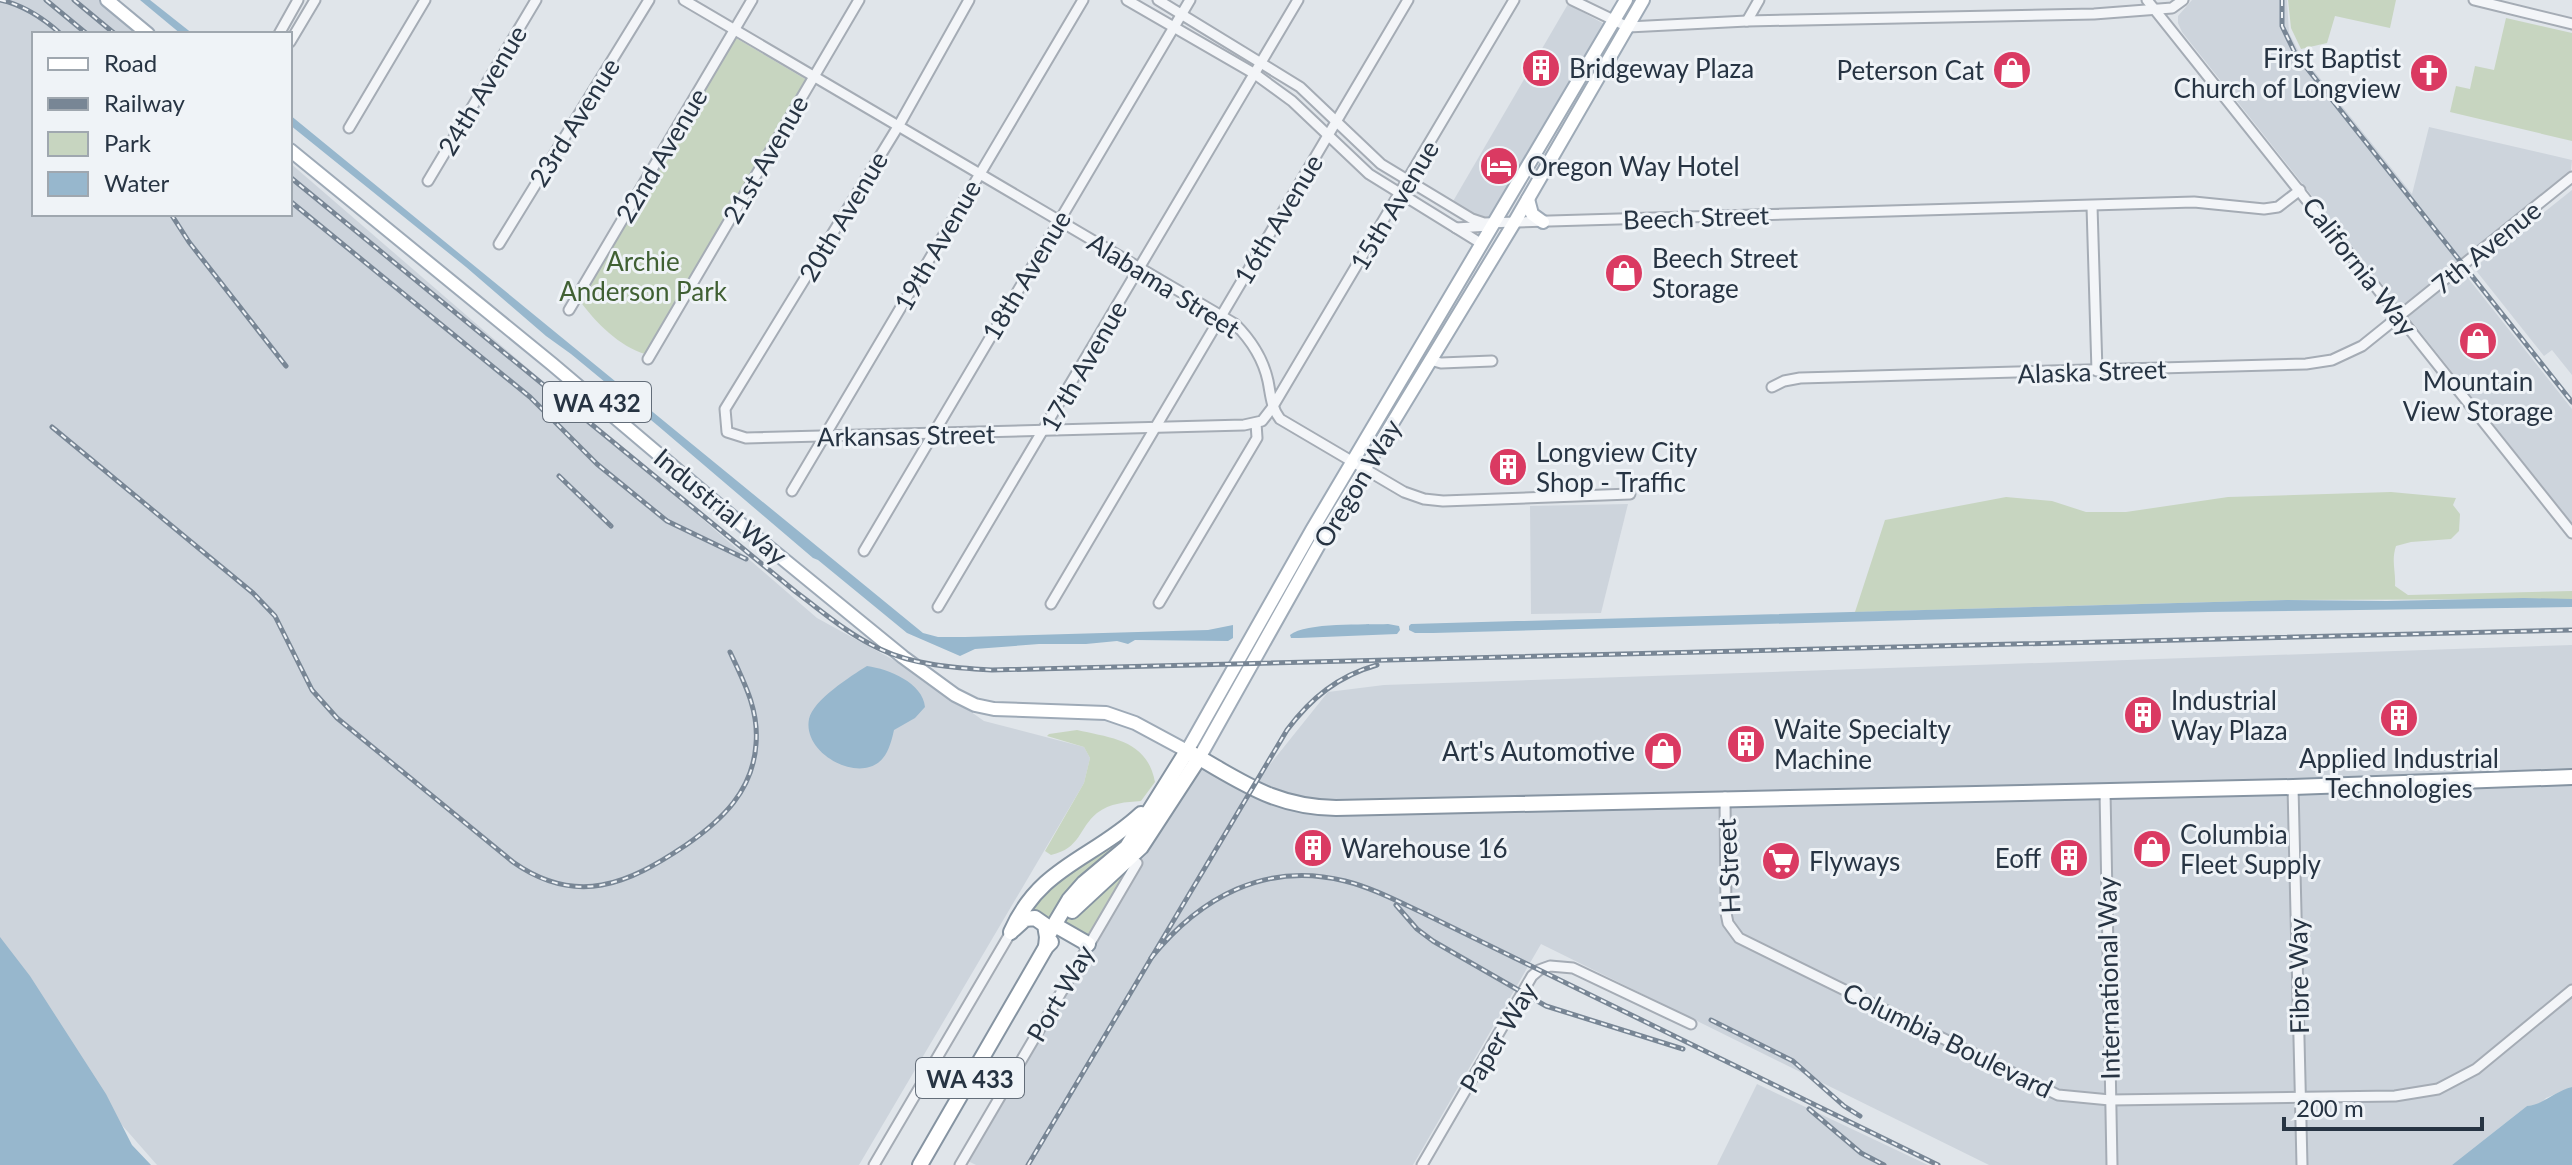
<svg xmlns="http://www.w3.org/2000/svg" width="2572" height="1165" viewBox="0 0 2572 1165" font-family="Lato,sans-serif">
  <rect width="100%" height="100%" fill="#e0e5ea"/>
  <g fill="#cdd4dc">
    <path d="M0,0H101L141,34H34V214H290V163L817,618L910,669L984,721L1084,747L1090,758L1084,783L859,1165H157L0,986Z"/>
    <path d="M2192,0H2287L2289,33L2299,52L2412,194L2429,127L2572,160L2571,170L2565,176L2456,263L2572,409V523L2182,32L2178,23V16Z"/>
    <path d="M1568,4L1606,25L1493,217L1478,218L1452,203Z"/>
    <path d="M2572,190V375L2552,350L2544,356L2474,268Z"/>
    <path d="M1628,504L1601,613L1531,614L1530,506Z"/>
    <path d="M2572,645V1087L2546,1098L2539,1105L2527,1106L2452,1165H1989L1541,944L1413,1165H976L964,1159L1199,758L1251,788L1328,692L1384,685Z"/>
    <path d="M1757,1084L1928,1165H1717Z"/>
  </g>
  <g fill="#c7d5c0">
    <path d="M2288,0H2396L2390,28L2335,16L2327,43L2301,49L2291,28Z"/>
    <path d="M2506,18L2572,33V141L2450,112L2456,86L2470,89L2475,66L2494,70Z"/>
    <path d="M736,38L807,80L645,354C620,347 595,322 580,301Z"/>
    <path d="M2391,492L2456,498L2453,505L2460,514L2459,531L2451,539L2411,542L2396,546C2391,561 2396,571 2395,586L2408,595L2572,591V599L2287,600L1855,612L1885,520L2006,497L2052,501L2086,512H2126L2228,497Z"/>
    <path d="M1077,730C1112,738 1147,740 1155,782L1141,801C1126,802 1110,803 1097,813C1078,829 1081,848 1051,855L1045,851L1084,783L1090,758L1084,747L1047,736L1049,734Z"/>
    <path d="M1136,834L1046,928L1017,918L1027,902L1118,835Z"/>
    <path d="M1137,863L1088,944L1061,928C1080,898 1107,882 1137,863Z"/>
  </g>
  <g fill="#97b7cd">
    <path d="M140,0H150L193,34H181Z"/>
    <path d="M290,115L923,633L938,637H965L1208,630L1233,625V638L1228,641L1135,640L1128,644L1117,641L1086,644H1039L975,649L960,656L907,633L818,560L813,558L657,425L571,354L546,336L466,267L290,125Z"/>
    <path d="M2524,598L2572,599V607L2208,612L1433,633H1415L1409,630V626L1411,624L2287,600L2387,601Z"/>
    <path d="M1388,624L1399,626L1400,630L1397,634L1299,638H1291L1290,635C1306,622 1365,625 1388,624Z"/>
    <path d="M867,666C889,669 923,683 925,707L915,718L894,730C892,739 889,751 883,758C862,785 802,755 809,719C813,700 851,676 867,666Z"/>
    <path d="M0,937L30,976L106,1094L132,1145L151,1165H0Z"/>
    <path d="M2572,1087V1165H2452L2527,1106C2543,1105 2555,1091 2572,1087Z"/>
  </g>
  <g fill="none" stroke-linecap="round" stroke-linejoin="round">
    <defs>
      <g id="minor">
        <path d="M684,0L1235,324C1252,341 1263,358 1268,381C1271,396 1271,407 1280,419L1404,492L1424,499L1443,501L1630,494"/>
        <path d="M969,0L899,125L725,409L727,432L746,438L1244,425L1262,421L1272,408L1514,0"/>
        <path d="M1127,0L1255,74L1292,101L1369,174L1482,244"/>
        <path d="M1158,0L1300,87L1381,164L1472,219L1484,223L2194,202L2264,209L2278,207L2300,190"/>
        <path d="M1572,0L1628,27L1747,21L2094,14L2172,8L2183,0"/>
        <path d="M2147,0L2572,533"/>
        <path d="M2474,0L2572,24"/>
        <path d="M1747,21L1759,0"/>
        <path d="M279,34L298,0"/>
        <path d="M290,42L315,0"/>
        <path d="M349,128L425,0"/>
        <path d="M428,181L536,0"/>
        <path d="M2092,206L2097,371"/>
        <path d="M1456,228L1489,226"/>
        <path d="M499,244L649,0"/>
        <path d="M569,310L752,0"/>
        <path d="M648,359L859,0"/>
        <path d="M1430,360L1441,363L1492,361"/>
        <path d="M1772,387L1784,381L1800,378L2306,364L2332,360L2362,346L2572,177"/>
        <path d="M792,491L1083,0"/>
        <path d="M864,551L1190,0"/>
        <path d="M1159,603L1257,438L1256,423"/>
        <path d="M1051,604L1408,0"/>
        <path d="M938,607L1298,0"/>
        <path d="M2293,787L2302,1165"/>
        <path d="M2105,791L2112,1165"/>
        <path d="M1725,797L1726,913L1728,923L1739,938L2058,1095L2110,1100L2395,1096L2438,1089L2476,1069L2572,990"/>
        <path d="M874,1165L1011,932"/>
        <path d="M960,1165L1137,863"/>
        <path d="M1422,1165L1532,976L1539,970L1550,966L1573,968L1691,1024"/>
      </g>
      <g id="major">
        <path d="M107,0L148,34"/>
        <path d="M290,150L552,364L755,536L903,657L955,695L975,705L994,709L1106,713L1135,723L1187,751L1312,530L1626,0"/>
        <path d="M1528,199L1532,214L1543,222"/>
        <path d="M1199,758L1322,539L1514,223L1643,0"/>
      </g>
      <g id="highway">
        <path d="M1072,911L1141,847L1199,758"/>
        <path d="M1060,928L1088,944"/>
        <path d="M1014,929L1025,919L1035,918L1045,925L1047,937"/>
        <path d="M1011,932C1040,866 1093,859 1141,814"/>
        <path d="M1046,947L1047,937L1069,900L1084,883L1127,847L1187,751C1240,780 1272,807 1336,808L2293,787L2572,777"/>
        <path d="M920,1165L1046,947L1051,942"/>
      </g>
    </defs>
    <use href="#minor" stroke="#a5acb5" stroke-width="13"/>
    <use href="#major" stroke="#9eaab7" stroke-width="16"/>
    <use href="#highway" stroke="#8694a2" stroke-width="18"/>
    <use href="#minor" stroke="#f3f5f8" stroke-width="9"/>
    <use href="#major" stroke="#fff" stroke-width="12"/>
    <use href="#highway" stroke="#fff" stroke-width="14"/>
    <defs>
      <g id="rail">
        <path d="M0,0C24,5 43,18 61,34"/>
        <path d="M46,0L87,34"/>
        <path d="M74,0L115,34"/>
        <path d="M2282,0V26L2295,53L2572,402"/>
        <path d="M290,177L796,592C823,612 849,635 880,649C913,665 956,668 992,670L2572,630"/>
        <path d="M290,201L530,397L597,464L667,521L746,559"/>
        <path d="M171,214L189,242L286,366"/>
        <path d="M52,427L253,593L275,616L312,690L337,718L513,862C577,907 628,884 686,845C722,820 753,791 756,744C759,710 744,682 730,652"/>
        <path d="M559,476L611,526"/>
        <path d="M1396,905L1417,929L1433,941L1546,1006L1683,1049"/>
        <path d="M1151,958C1200,897 1266,861 1345,881C1373,888 1399,902 1425,914L1938,1165"/>
        <path d="M1711,1020L1793,1061L1844,1106L1860,1116"/>
        <path d="M1809,1109L1861,1153L1884,1165"/>
        <path d="M1028,1165L1287,730C1311,698 1338,676 1377,665"/>
      </g>
    </defs>
    <use href="#rail" stroke="#788695" stroke-width="5"/>
    <use href="#rail" stroke="#eff3f7" stroke-width="2" stroke-dasharray="6" stroke-linecap="butt"/>
  </g>
  <defs>
    <symbol id="building-disc" viewBox="-11 -11 22 22"><circle r="9.5" fill="#da3a62" stroke="#eff3f7"/><path d="M-4-6H4V6H1V3H-1V6H-4ZM-2.5-4.3h1.7v1.8h-1.7ZM.8-4.3h1.7v1.8H.8ZM-2.5-1h1.7V.8h-1.7ZM.8-1h1.7V.8H.8Z" fill="#fff"/></symbol>
    <symbol id="shop-disc" viewBox="-11 -11 22 22"><circle r="9.5" fill="#da3a62" stroke="#eff3f7"/><path d="M-5-2.5h2.3a2.7 3.5 0 0 1 5.4 0H5L5.5 6h-11ZM-1.5-2.5h3a1.5 2.3 0 0 0-3 0Z" fill="#fff"/></symbol>
    <symbol id="church-disc" viewBox="-11 -11 22 22"><circle r="9.5" fill="#da3a62" stroke="#eff3f7"/><path d="M-1.2-6h2.4v3.5h3.3v2.4h-3.3V6h-2.4V-.1h-3.3v-2.4h3.3Z" fill="#fff"/></symbol>
    <symbol id="hotel-disc" viewBox="-11 -11 22 22"><circle r="9.5" fill="#da3a62" stroke="#eff3f7"/><path d="M-6-4.5h1.5V1H6V5H4.5V3h-9V5H-6ZM-4 0a1.8 1.8 0 1 1 3.6 0ZM.5 0V-2.5h3Q6-2.5 6 0Z" fill="#fff"/></symbol>
    <symbol id="supermarket-disc" viewBox="-11 -11 22 22"><circle r="9.5" fill="#da3a62" stroke="#eff3f7"/><path d="M-6-5.5h2.5l.6 2H6L4.5 2H-2.5L-4.4-4H-6ZM-1.5 3.2a1.3 1.3 0 1 0 .1 0ZM3 3.2a1.3 1.3 0 1 0 .1 0Z" fill="#fff"/></symbol>
  </defs>
  <g fill-rule="evenodd">
    <use href="#building-disc" x="1519" y="46" width="44" height="44"/>
    <use href="#shop-disc" x="1990" y="48" width="44" height="44"/>
    <use href="#church-disc" x="2407" y="51" width="44" height="44"/>
    <use href="#hotel-disc" x="1477" y="144" width="44" height="44"/>
    <use href="#shop-disc" x="1602" y="251" width="44" height="44"/>
    <use href="#shop-disc" x="2456" y="319" width="44" height="44"/>
    <use href="#building-disc" x="1486" y="445" width="44" height="44"/>
    <use href="#building-disc" x="2121" y="693" width="44" height="44"/>
    <use href="#building-disc" x="2377" y="696" width="44" height="44"/>
    <use href="#building-disc" x="1724" y="722" width="44" height="44"/>
    <use href="#shop-disc" x="1641" y="729" width="44" height="44"/>
    <use href="#building-disc" x="1291" y="826" width="44" height="44"/>
    <use href="#shop-disc" x="2130" y="827" width="44" height="44"/>
    <use href="#building-disc" x="2047" y="836" width="44" height="44"/>
    <use href="#supermarket-disc" x="1759" y="839" width="44" height="44"/>
  </g>
  <g text-anchor="middle" dominant-baseline="central" stroke-width="6" stroke-linejoin="round" paint-order="stroke">
    <g fill="#eff3f7" stroke="#636d79" stroke-width="2">
      <rect x="543" y="382" width="108" height="40" rx="6"/>
      <rect x="916" y="1058" width="108" height="40" rx="6"/>
    </g>
    <g font-size="24" font-weight="bold" fill="#273443">
      <text x="597" y="402">WA 432</text>
      <text x="970" y="1078">WA 433</text>
    </g>
    <g font-size="26" fill="#273443" stroke="#eff3f7" text-anchor="start">
      <text x="2401" y="58" text-anchor="end">First Baptist<tspan x="2401" dy="30">Church of Longview</tspan></text>
      <text x="1569" y="68">Bridgeway Plaza</text>
      <text x="1984" y="70" text-anchor="end">Peterson Cat</text>
      <text x="1527" y="166">Oregon Way Hotel</text>
      <text x="1652" y="258">Beech Street<tspan x="1652" dy="30">Storage</tspan></text>
      <text x="2478" y="381" text-anchor="middle">Mountain<tspan x="2478" dy="30">View Storage</tspan></text>
      <text x="1536" y="452">Longview City<tspan x="1536" dy="30">Shop - Traffic</tspan></text>
      <text x="2171" y="700">Industrial<tspan x="2171" dy="30">Way Plaza</tspan></text>
      <text x="1774" y="729">Waite Specialty<tspan x="1774" dy="30">Machine</tspan></text>
      <text x="1635" y="751" text-anchor="end">Art's Automotive</text>
      <text x="2399" y="758" text-anchor="middle">Applied Industrial<tspan x="2399" dy="30">Technologies</tspan></text>
      <text x="2180" y="834">Columbia<tspan x="2180" dy="30">Fleet Supply</tspan></text>
      <text x="1341" y="848">Warehouse 16</text>
      <text x="2041" y="858" text-anchor="end">Eoff</text>
      <text x="1809" y="861">Flyways</text>
    </g>
    <g font-size="26" fill="#273443" stroke="#eff3f7">
      <text transform="translate(482 90) rotate(-59)">24th Avenue</text>
      <text transform="translate(574 122) rotate(-58)">23rd Avenue</text>
      <text transform="translate(661 155) rotate(-59)">22nd Avenue</text>
      <text transform="translate(765 159) rotate(-60)">21st Avenue</text>
      <text transform="translate(1394 205) rotate(-59)">15th Avenue</text>
      <text transform="translate(843 216) rotate(-59)">20th Avenue</text>
      <text transform="translate(1696 217) rotate(-2)">Beech Street</text>
      <text transform="translate(1278 219) rotate(-59)">16th Avenue</text>
      <text transform="translate(937 245) rotate(-60)">19th Avenue</text>
      <text transform="translate(2486 247) rotate(-39)">7th Avenue</text>
      <text transform="translate(2360 266) rotate(52)">California Way</text>
      <text transform="translate(1026 275) rotate(-59)">18th Avenue</text>
      <text transform="translate(1164 285) rotate(32)">Alabama Street</text>
      <text transform="translate(1083 366) rotate(-60)">17th Avenue</text>
      <text transform="translate(2092 371) rotate(-2)">Alaska Street</text>
      <text transform="translate(906 435) rotate(-1)">Arkansas Street</text>
      <text transform="translate(1357 483) rotate(-59)">Oregon Way</text>
      <text transform="translate(721 506) rotate(40)">Industrial Way</text>
      <text transform="translate(1728 866) rotate(-93)">H Street</text>
      <text transform="translate(2298 976) rotate(-91)">Fibre Way</text>
      <text transform="translate(2108 978) rotate(-91)">International Way</text>
      <text transform="translate(1060 993) rotate(-60)">Port Way</text>
      <text transform="translate(1498 1037) rotate(-59)">Paper Way</text>
      <text transform="translate(1948 1040) rotate(26)">Columbia Boulevard</text>
    </g>
    <g font-size="26" fill="#406033" stroke="#eff3f7">
      <text x="643" y="261">Archie<tspan x="643" dy="30">Anderson Park</tspan></text>
    </g>
  </g>
  <rect x="32" y="32" width="260" height="184" fill="#eff3f7" stroke="#9fa7af" stroke-width="2"/>
  <rect x="48" y="58" width="40" height="12" fill="#ffffff" stroke="#9fa7af" stroke-width="2"/>
  <text x="104" y="72" font-size="24" fill="#273443">Road</text>
  <rect x="48" y="98" width="40" height="12" fill="#788695" stroke="#9fa7af" stroke-width="2"/>
  <text x="104" y="112" font-size="24" fill="#273443">Railway</text>
  <rect x="48" y="132" width="40" height="24" fill="#c7d5c0" stroke="#9fa7af" stroke-width="2"/>
  <text x="104" y="152" font-size="24" fill="#273443">Park</text>
  <rect x="48" y="172" width="40" height="24" fill="#97b7cd" stroke="#9fa7af" stroke-width="2"/>
  <text x="104" y="192" font-size="24" fill="#273443">Water</text>
  <path d="M2284 1117v12h198v-12" fill="none" stroke="#273443" stroke-width="4"/>
  <text x="2296" y="1117" font-size="24" fill="#273443" stroke="#eff3f7" stroke-width="6" paint-order="stroke">200 m</text>
</svg>
